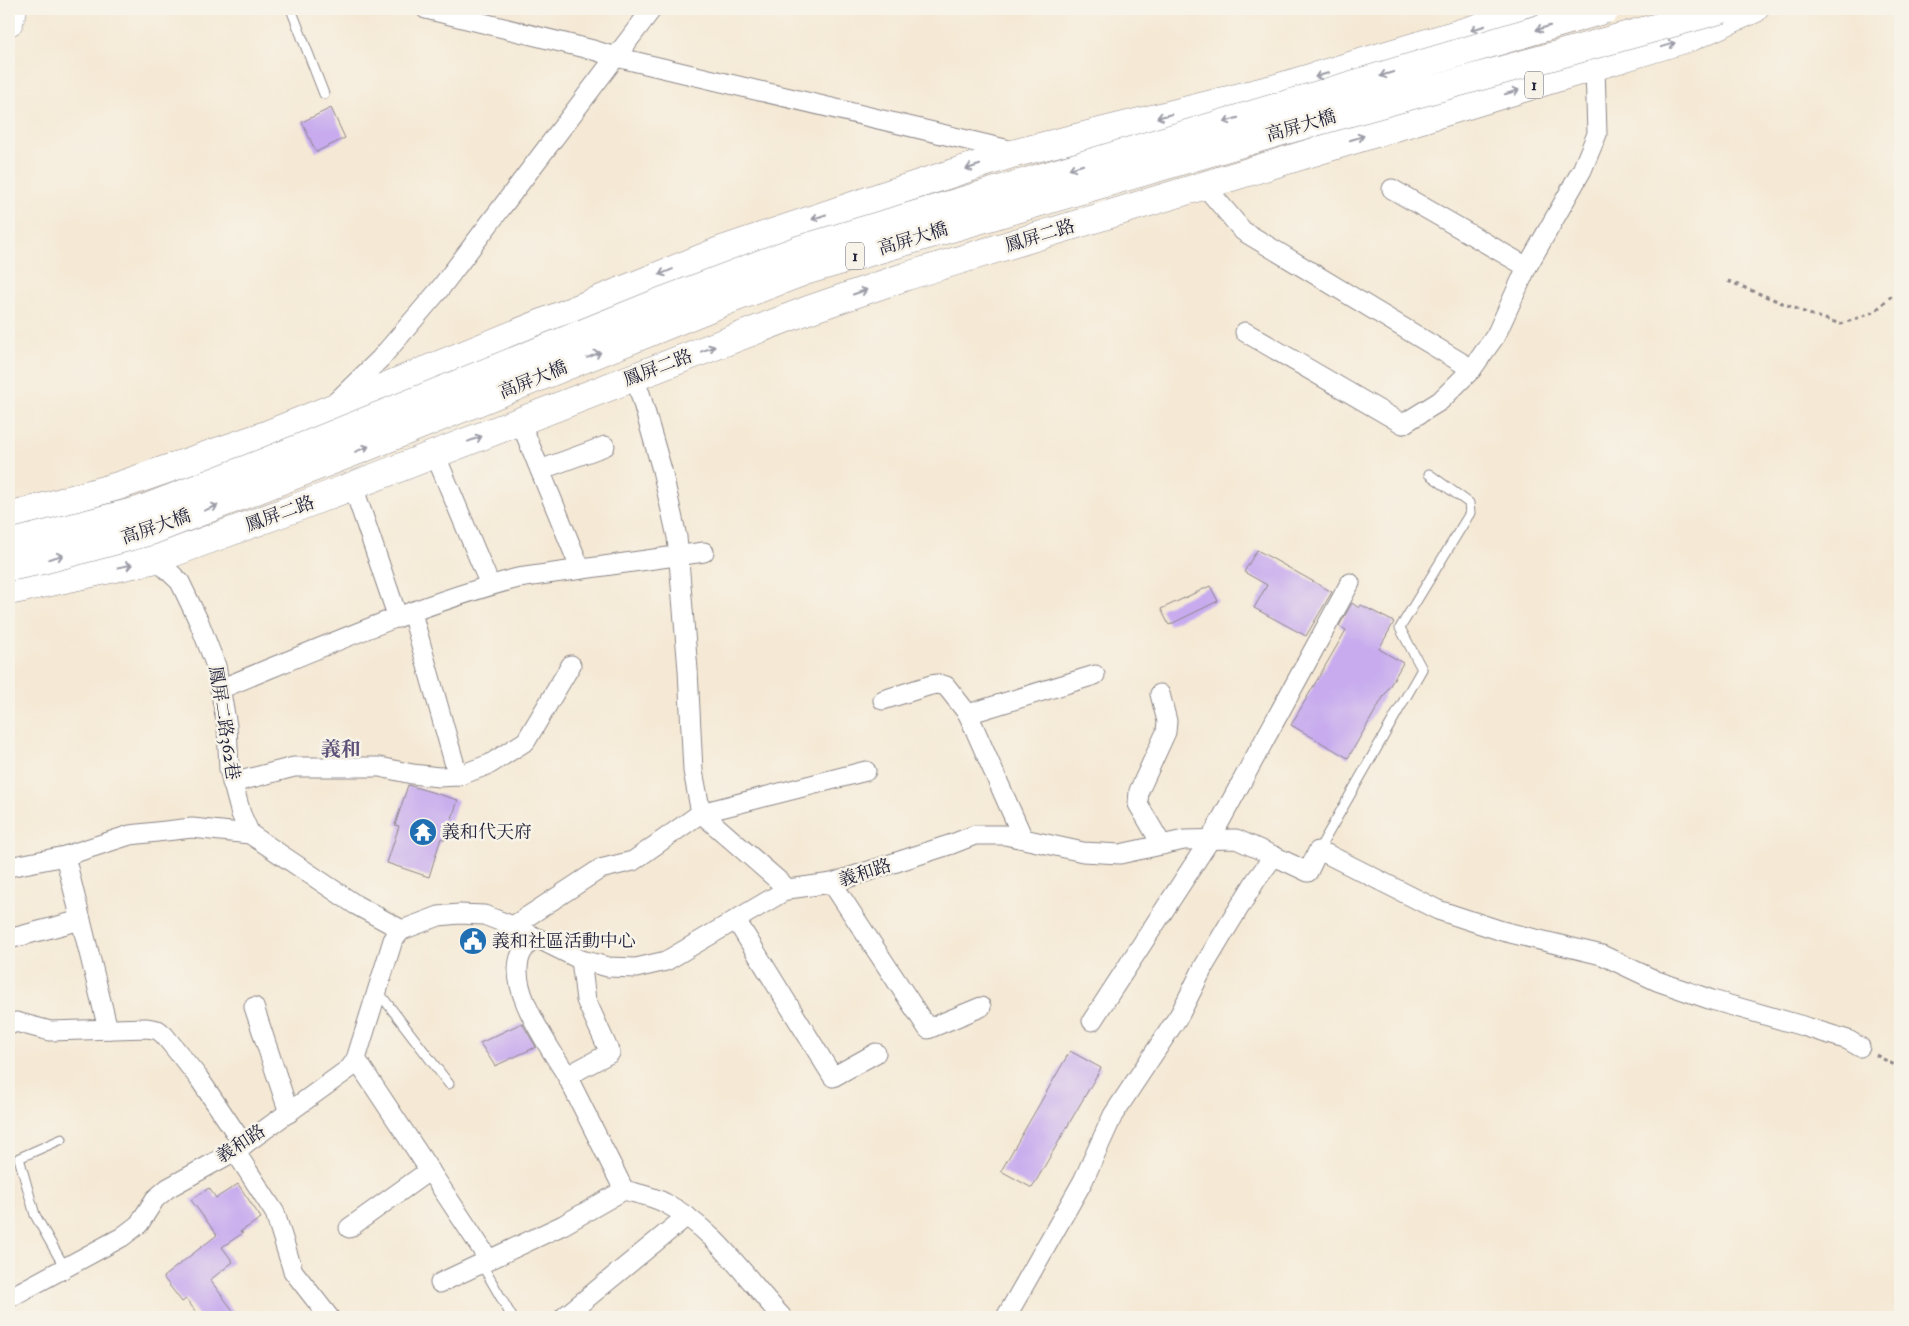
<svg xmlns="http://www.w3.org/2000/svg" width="1909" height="1326" viewBox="0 0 1909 1326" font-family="'IM FELL Double Pica','Noto Serif TC',serif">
  <rect width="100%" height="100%" fill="#f7f3e8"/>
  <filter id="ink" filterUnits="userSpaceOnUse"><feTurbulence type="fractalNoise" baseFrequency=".02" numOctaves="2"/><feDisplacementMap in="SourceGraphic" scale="10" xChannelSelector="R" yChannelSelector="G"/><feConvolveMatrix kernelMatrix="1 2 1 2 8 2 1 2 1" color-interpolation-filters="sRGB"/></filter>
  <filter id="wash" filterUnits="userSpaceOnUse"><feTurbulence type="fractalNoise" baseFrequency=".0096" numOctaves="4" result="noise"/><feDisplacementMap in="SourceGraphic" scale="20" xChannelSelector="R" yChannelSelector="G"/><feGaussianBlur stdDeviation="1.12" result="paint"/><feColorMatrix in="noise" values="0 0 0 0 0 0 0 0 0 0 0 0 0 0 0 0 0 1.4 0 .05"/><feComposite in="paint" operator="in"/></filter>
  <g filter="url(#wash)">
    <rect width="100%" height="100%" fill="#f5e9d5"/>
    <g id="blocks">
      <g fill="#c7abee">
        <path d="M331,108L345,138L316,152L302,122Z"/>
        <path d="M1257,550L1332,592L1306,636L1254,608L1267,585L1244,572Z"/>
        <path d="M1210,586L1218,601L1169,625L1161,609Z"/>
        <path d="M1352,603L1359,608L1361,605L1394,622L1379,649L1403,663L1348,758L1291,725L1346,630L1339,626Z"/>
        <path d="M408,785L458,800L445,840L441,838L429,877L387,863L399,826L395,825Z"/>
        <path d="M522,1023L536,1047L495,1066L480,1043Z"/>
        <path d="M1070,1051L1101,1068L1032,1188L1001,1171Z"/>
        <path d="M238,1184L261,1218L240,1232L243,1233L222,1247L233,1262L210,1280L238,1317H200L186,1299L182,1302L163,1277L217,1235L191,1200L209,1188L216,1198Z"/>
      </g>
    </g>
  </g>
  <g filter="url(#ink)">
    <use href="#blocks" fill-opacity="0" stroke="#8c8688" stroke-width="1"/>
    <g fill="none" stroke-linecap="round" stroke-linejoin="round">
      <defs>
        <g id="service">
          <path d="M291,9L324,94"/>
          <path d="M1318,851L1422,669L1400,628L1470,513L1469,503L1429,474"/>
          <path d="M377,990L449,1084"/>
          <path d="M62,1139L19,1158L35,1215L65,1268"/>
          <path d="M481,1263L512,1317"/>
        </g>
        <g id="minor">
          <path d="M426,9L593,50L616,57L1005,149L1012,154"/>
          <path d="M1204,185L1243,231L1472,369"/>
          <path d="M1392,189L1527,267"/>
          <path d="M1245,332L1403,424L1440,401L1472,369L1496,335L1527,267L1582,170L1597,134L1595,67"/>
          <path d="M640,393L662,470L677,537L688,670L693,771L701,813L788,889"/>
          <path d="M337,401L380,359L439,290L652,9"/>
          <path d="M520,421L580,568"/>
          <path d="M435,454L490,585"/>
          <path d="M540,470L605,446"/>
          <path d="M353,486L398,618"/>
          <path d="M152,551L156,559L180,582L199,622L216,666L227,726L229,769L241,814L250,834"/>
          <path d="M412,613L458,776"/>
          <path d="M220,689C318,649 416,605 518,578L704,552"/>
          <path d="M1160,694L1167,721L1166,732L1139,791L1138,804L1162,845"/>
          <path d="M883,700L931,685L938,684L946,686L968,714L1023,838"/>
          <path d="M968,714L1095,675"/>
          <path d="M232,783L294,767H380L412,774L439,777L458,776L490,764L526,741L571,665"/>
          <path d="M65,856L108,1029"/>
          <path d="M1274,856L1308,872L1318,851L1327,854L1438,910L1502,931L1602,955L1657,981L1712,1000L1803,1026L1848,1040L1860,1047"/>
          <path d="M9,867L65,856L130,835L192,828L250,834L356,905L402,930"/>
          <path d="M832,883L928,1029L981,1007"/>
          <path d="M736,920L833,1077L876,1053"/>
          <path d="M513,926L600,869L633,861L701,813L866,771"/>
          <path d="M535,937C531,941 527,945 524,949C501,982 550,1047 567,1076"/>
          <path d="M9,939L81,920"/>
          <path d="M581,960L586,1000L610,1053L567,1076L624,1190C638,1194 652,1196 665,1203C714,1228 745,1277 782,1317"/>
          <path d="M254,1007L289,1113"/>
          <path d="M1092,1021L1211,838L1350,583"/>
          <path d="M9,1025L16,1022L50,1031L147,1028L158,1030L164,1035L198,1077L244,1145"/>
          <path d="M356,1059L489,1260"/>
          <path d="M235,1151L275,1213L293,1271L329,1317"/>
          <path d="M349,1228L430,1170"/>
          <path d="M440,1283L563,1225L624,1190"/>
          <path d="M9,1298L122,1237L139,1224L155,1199L168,1188L235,1151L350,1068L356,1059L393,940L402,930L439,916L459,914L484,915L513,926L581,960L608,967L636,968L666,961L788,889L832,883L952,844L975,835H1005L1083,852L1120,854L1184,840L1236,839L1274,856L1256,880L1226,929L1204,966L1180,1014L1113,1115L1083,1181L1006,1317"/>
          <path d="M564,1317L687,1216"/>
        </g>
        <g id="primary">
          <path d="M9,22L13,9"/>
          <path d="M9,517L118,486L266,435L722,250L885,195L1012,154L1280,87L1541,9"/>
          <path d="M9,591L156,559L298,507L808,310L907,276L1691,37L1754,9"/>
        </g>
      </defs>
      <use href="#service" stroke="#8c8688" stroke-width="11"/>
      <use href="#minor" stroke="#8c8688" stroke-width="21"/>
      <use href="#primary" stroke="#8c8688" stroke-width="29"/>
      <g stroke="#8c8688" stroke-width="3" stroke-dasharray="4 4" stroke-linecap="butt">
        <path d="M1728,281L1812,315L1841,324L1874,312L1900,288"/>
        <path d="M1876,1055L1900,1068"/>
      </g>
      <use href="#service" stroke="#fff" stroke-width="9"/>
      <use href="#minor" stroke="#fff" stroke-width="19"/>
      <use href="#primary" stroke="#fff" stroke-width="28"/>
      <defs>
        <g id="primary-bridge">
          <path d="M9,544L141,510L265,462L665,300L798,250L1606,9"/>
          <path d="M9,567L43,560L151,531L364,448L729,300L808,270L1286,130L1723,9"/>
        </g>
      </defs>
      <use href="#primary-bridge" stroke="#8c8688" stroke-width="29" stroke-linecap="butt"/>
      <use href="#primary-bridge" stroke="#fff" stroke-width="28"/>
    </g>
    <defs><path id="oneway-shaft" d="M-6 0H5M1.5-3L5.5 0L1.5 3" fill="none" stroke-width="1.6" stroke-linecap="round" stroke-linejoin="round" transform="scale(1.25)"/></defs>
    <g stroke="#9c9ca7">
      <use href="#oneway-shaft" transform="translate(1478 28) rotate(163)"/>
      <use href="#oneway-shaft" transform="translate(1543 28) rotate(163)"/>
      <use href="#oneway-shaft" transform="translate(1668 45) rotate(-17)"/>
      <use href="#oneway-shaft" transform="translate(1387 74) rotate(163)"/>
      <use href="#oneway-shaft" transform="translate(1322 75) rotate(163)"/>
      <use href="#oneway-shaft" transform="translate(1512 92) rotate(-17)"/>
      <use href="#oneway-shaft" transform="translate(1164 116) rotate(166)"/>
      <use href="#oneway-shaft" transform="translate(1231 120) rotate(163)"/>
      <use href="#oneway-shaft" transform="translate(1357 138) rotate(-17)"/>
      <use href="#oneway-shaft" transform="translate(973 167) rotate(162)"/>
      <use href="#oneway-shaft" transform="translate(1076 167) rotate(163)"/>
      <use href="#oneway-shaft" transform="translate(819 217) rotate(161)"/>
      <use href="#oneway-shaft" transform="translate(666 272) rotate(158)"/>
      <use href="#oneway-shaft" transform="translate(860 292) rotate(-19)"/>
      <use href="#oneway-shaft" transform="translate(708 349) rotate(-21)"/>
      <use href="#oneway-shaft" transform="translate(594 355) rotate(-22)"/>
      <use href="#oneway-shaft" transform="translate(475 439) rotate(-21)"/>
      <use href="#oneway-shaft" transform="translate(362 449) rotate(-22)"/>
      <use href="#oneway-shaft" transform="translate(211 508) rotate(-21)"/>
      <use href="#oneway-shaft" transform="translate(56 557) rotate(-15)"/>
      <use href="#oneway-shaft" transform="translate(125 566) rotate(-12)"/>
    </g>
  </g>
  <defs>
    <symbol id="temple-disc" viewBox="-11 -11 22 22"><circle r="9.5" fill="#1f6fb2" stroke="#f7f3e8"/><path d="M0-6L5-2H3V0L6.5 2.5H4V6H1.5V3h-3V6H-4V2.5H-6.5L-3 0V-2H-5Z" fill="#fff"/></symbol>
    <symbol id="civic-disc" viewBox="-11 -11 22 22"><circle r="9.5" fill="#1f6fb2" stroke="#f7f3e8"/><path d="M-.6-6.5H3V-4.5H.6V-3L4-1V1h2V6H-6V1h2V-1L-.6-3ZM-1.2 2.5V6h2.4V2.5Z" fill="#fff"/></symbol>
  </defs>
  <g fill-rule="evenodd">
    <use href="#temple-disc" x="407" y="816" width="32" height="32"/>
    <use href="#civic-disc" x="457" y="925" width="32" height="32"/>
  </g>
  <g text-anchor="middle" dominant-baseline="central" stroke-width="5" stroke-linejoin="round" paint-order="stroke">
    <g fill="#f7f3e8" stroke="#62616f" stroke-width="1">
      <rect x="1525" y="71.5" width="18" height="27" rx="4"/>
      <rect x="846" y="242.5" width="18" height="27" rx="4"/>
    </g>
    <g font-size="16" font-weight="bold" fill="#22223b">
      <text x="1534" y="85">1</text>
      <text x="855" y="256">1</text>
    </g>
    <g font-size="18" fill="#22223b" stroke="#f7f3e8">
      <text transform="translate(1301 126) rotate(-16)">高屏大橋</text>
      <text transform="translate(1040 236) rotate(-17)">鳳屏二路</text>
      <text transform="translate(913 239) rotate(-17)">高屏大橋</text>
      <text transform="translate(658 368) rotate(-21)">鳳屏二路</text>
      <text transform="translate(533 380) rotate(-22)">高屏大橋</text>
      <text transform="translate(280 514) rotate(-20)">鳳屏二路</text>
      <text transform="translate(156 527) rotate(-19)">高屏大橋</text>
      <text transform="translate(224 723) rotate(81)">鳳屏二路362巷</text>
      <text transform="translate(865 873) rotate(-18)">義和路</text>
      <text transform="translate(241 1144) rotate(-33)">義和路</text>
    </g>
    <g font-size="18" fill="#22223b" stroke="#f7f3e8" text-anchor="start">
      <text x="442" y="832">義和代天府</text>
      <text x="492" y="941">義和社區活動中心</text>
    </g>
    <g font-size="20" font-weight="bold" fill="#5c527a" stroke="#f7f3e8">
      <text x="341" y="749">義和</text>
    </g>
  </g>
  <rect width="1909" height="1326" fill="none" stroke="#f7f3e8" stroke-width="30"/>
</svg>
